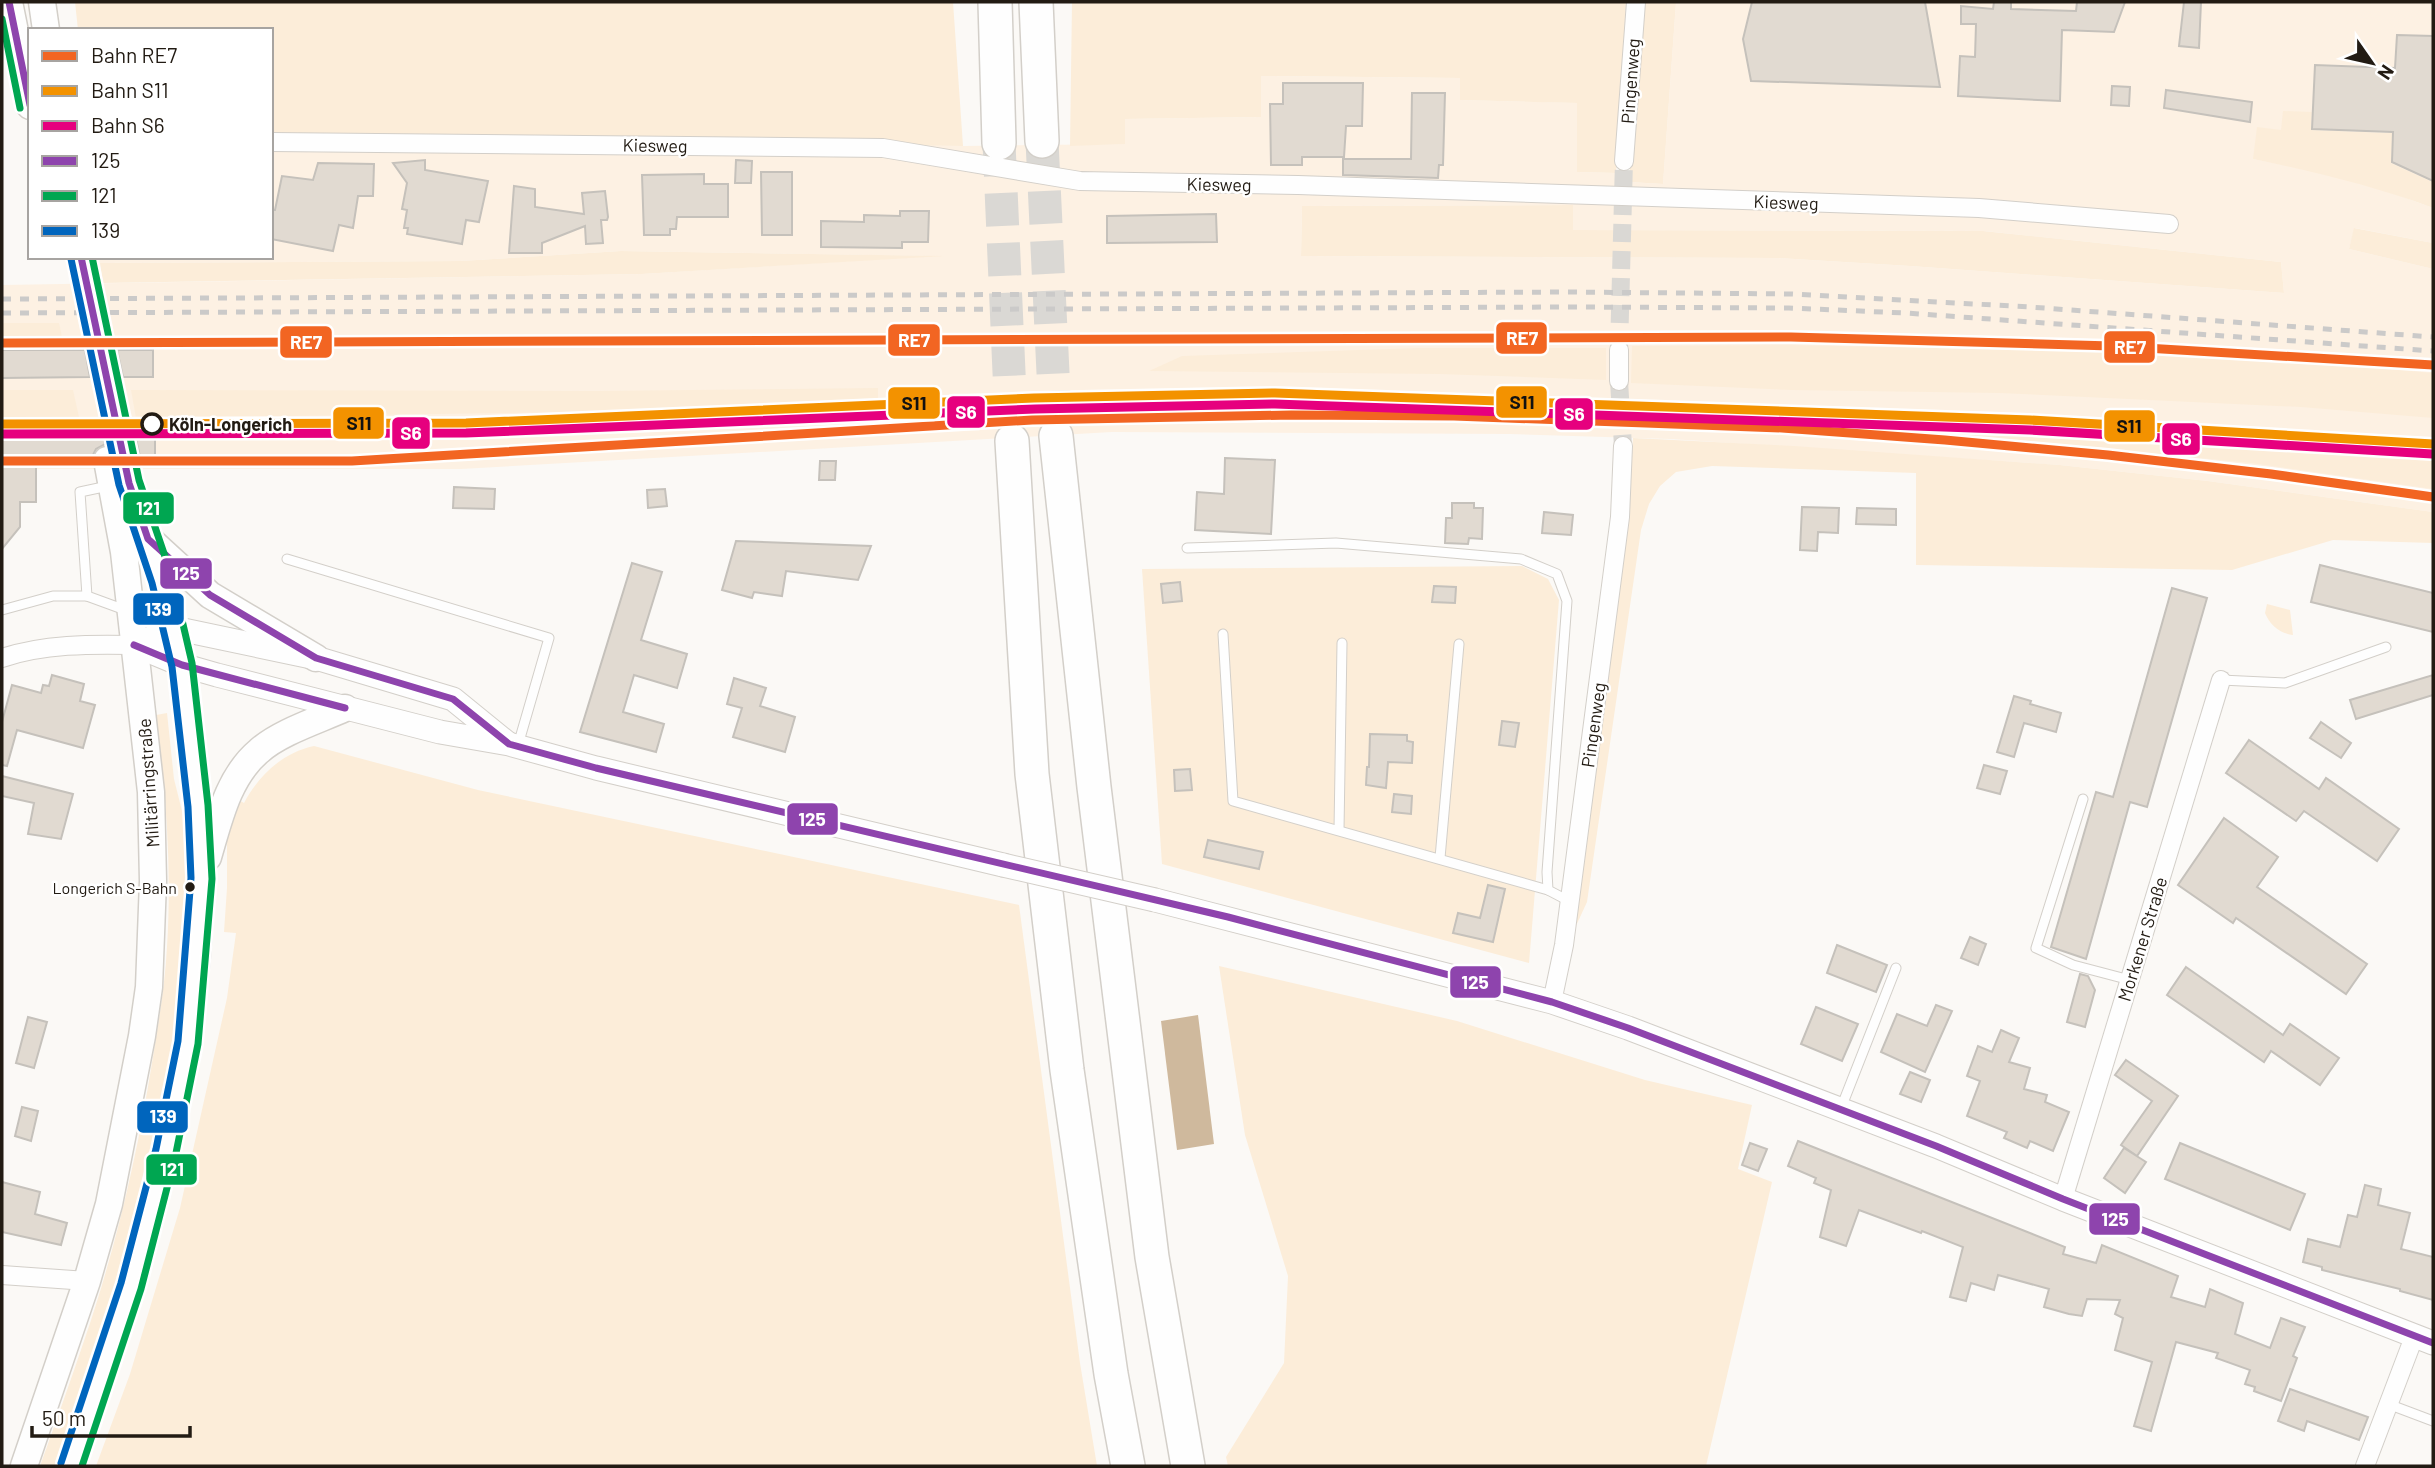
<svg xmlns="http://www.w3.org/2000/svg" width="2435" height="1468" viewBox="0 0 2435 1468" font-family="Barlow,sans-serif">
  <rect width="100%" height="100%" fill="#fbf9f6"/>
  <path fill="#fdf1e3" fill-rule="evenodd" d="M1676,2H2433V182L2391,163V133L2311,130L2312,112L2281,130L2253,159L2333,175L2387,191L2433,208V243L2355,228L2349,249L2433,269V512L2208,481L2060,465L1670,439L1510,434L1112,432L461,469H2V285L642,274L931,256L621,251L460,261L100,263V257H271V152L878,153L889,144L963,146L1125,144V119L1261,117V76L1461,78V100L1578,103L1577,172L1616,173L1629,182L1663,184ZM1572,205L1573,230L1984,231L2281,262L2284,293L1910,266L1777,258L1301,256L1302,206Z"/>
  <g fill="#fcedd9">
    <path d="M75,2H953L963,146L271,137V30H78Z"/>
    <path d="M1072,2H1626L1616,173L1577,172V103L1460,100V78L1261,76V117L1125,119V144L1070,146Z"/>
    <path d="M1643,2H1676L1663,184L1629,182Z"/>
    <path d="M2283,111L2312,112L2311,130L2392,133L2391,163L2433,182V208C2374,186 2315,172 2253,159L2257,127L2281,130Z"/>
    <path d="M1573,205V230L1983,231L2281,262L2284,293L1910,266L1777,258L1301,256L1302,206Z"/>
    <path d="M2354,228L2433,243V269L2349,249Z"/>
    <path d="M621,251L945,256L642,274L103,283L100,263L460,261Z"/>
    <path d="M2,323H59L62,337H2Z"/>
    <path d="M1791,345L2125,352L2317,363L2433,373V418L2301,407L1999,393L1792,390L1631,383L1632,346Z"/>
    <path d="M1418,348H1606V380L1440,374L1149,371L1182,356Z"/>
    <path d="M878,388V398L647,411L136,418L131,390L595,391Z"/>
    <path d="M2,390H73L79,417H2Z"/>
    <path d="M1837,423L2254,441L2433,453V489L2251,463Z"/>
    <path d="M1633,438L1794,446L2060,465L2208,481L2433,512V543L2333,540L2232,570L1916,565V473L1712,466L1676,472L1660,486L1649,504L1641,530L1587,902L1575,928L1629,513Z"/>
    <path d="M1522,566L1548,579L1559,600L1529,963L1162,864L1142,569Z"/>
    <path d="M2267,604L2290,610L2293,635C2279,633 2270,625 2265,613Z"/>
    <path d="M167,713L174,779L186,827L189,848L185,953L173,1040L145,1193L94,1356L55,1466H40C55,1424 70,1383 84,1341C115,1251 137,1157 152,1063C158,1025 165,986 167,947C172,869 166,792 156,715Z"/>
    <path d="M314,746L478,790L1019,905L1080,1363L1097,1466H96L130,1374L180,1208L227,998L236,933L224,932L227,888V836L239,800L244,803C259,775 282,753 314,746Z"/>
    <path d="M1219,966L1457,1021L1645,1080L1752,1105L1738,1169L1772,1182L1706,1466H1228L1226,1457L1284,1363L1288,1276L1245,1135Z"/>
  </g>
  <path fill="#cfb99d" d="M1198,1015L1214,1144L1177,1150L1161,1021Z"/>
  <g fill="#e1dad1" stroke="#c5c1bb" stroke-width="2">
    <path d="M1752,2H1925L1940,87L1751,81L1743,39Z"/>
    <path d="M1994,2H2011V9L2076,11L2077,2H2125L2114,32L2062,30L2060,101L1958,96L1960,56L1975,57L1976,24H1961V6L1993,9Z"/>
    <path d="M2184,2H2201L2199,48L2179,46Z"/>
    <path d="M2397,35L2433,36V181L2392,162L2393,132L2312,129L2315,65L2395,68Z"/>
    <path d="M1283,83H1363L1362,126H1346L1344,157H1302V165H1271L1270,104H1283Z"/>
    <path d="M2112,86L2130,87L2129,106L2111,105Z"/>
    <path d="M2166,90L2252,102L2250,122L2164,108Z"/>
    <path d="M1412,93H1445L1443,165H1439L1438,178L1343,175V159H1411Z"/>
    <path d="M425,160V170L488,181L479,222L466,220L462,244L407,234L408,228H404L407,210L402,209L407,183L393,163Z"/>
    <path d="M736,160L752,161L751,183H735Z"/>
    <path d="M318,163L374,164L373,196H358L353,228L339,225L333,251L271,239V210H275L282,176L313,180Z"/>
    <path d="M761,172H792V235H762Z"/>
    <path d="M704,174V184H728V217H677L676,229H670V235H644L642,175Z"/>
    <path d="M514,186L535,189V207L584,214L582,193L605,191L608,217L607,220H601L603,243L586,244L585,226L542,243V253H509Z"/>
    <path d="M900,211H929L928,242H902V248L821,247V221L864,222V215L900,216Z"/>
    <path d="M1216,214L1217,242L1107,243V216Z"/>
    <path d="M2,350H85L90,377L2,378Z"/>
    <path d="M117,350H153V377H123Z"/>
    <path d="M155,429V457H140L134,430Z"/>
    <path d="M2,430H102L105,444L96,449L92,457L36,458V502H20V527L2,549Z"/>
    <path d="M1225,458L1275,460L1271,534L1195,530L1197,492L1224,494Z"/>
    <path d="M820,461H836L835,480H819Z"/>
    <path d="M454,487L495,489L494,509L453,508Z"/>
    <path d="M665,489L667,506L648,508L647,490Z"/>
    <path d="M1452,503H1474V508H1483L1482,539L1469,538L1468,544L1445,543L1446,518H1452Z"/>
    <path d="M1802,507L1839,508L1838,533L1818,532L1817,551L1800,550Z"/>
    <path d="M1857,508L1896,509V525L1856,524Z"/>
    <path d="M1544,512L1573,515L1571,535L1542,533Z"/>
    <path d="M736,541L871,546L858,580L786,571L782,596L754,592L752,598L722,590Z"/>
    <path d="M632,563L662,572L641,640L687,654L677,688L634,675L623,712L664,724L656,752L580,732Z"/>
    <path d="M2320,565L2433,593V632L2311,602Z"/>
    <path d="M1180,582L1182,601L1163,603L1161,584Z"/>
    <path d="M1434,586L1456,587L1455,603L1432,602Z"/>
    <path d="M2172,588L2207,598L2147,807L2130,802L2086,959L2051,947L2096,792L2113,797Z"/>
    <path d="M52,675L84,684L80,701L95,705L83,748L17,730L7,766L2,765V722L12,685L41,693L43,685L49,686Z"/>
    <path d="M2433,675V695L2356,719L2350,700Z"/>
    <path d="M734,678L766,688L760,706L795,717L785,752L733,737L742,708L727,704Z"/>
    <path d="M2014,696L2031,701L2030,704L2061,713L2056,732L2024,723L2014,757L1997,752Z"/>
    <path d="M1502,721L1519,723L1515,747L1499,745Z"/>
    <path d="M2321,722L2351,743L2341,758L2310,738Z"/>
    <path d="M1370,734L1407,735V741L1413,742L1412,763L1388,762L1386,788L1366,785L1367,767H1369Z"/>
    <path d="M2249,740L2319,789L2326,778L2399,829L2377,861L2304,811L2296,821L2226,773Z"/>
    <path d="M1984,765L2007,771L2000,794L1977,788Z"/>
    <path d="M1190,769L1192,790L1175,791L1174,770Z"/>
    <path d="M2,776L73,794L61,839L28,834L34,803L2,796Z"/>
    <path d="M1394,794L1412,796L1411,814L1392,812Z"/>
    <path d="M2224,818L2278,857L2257,887L2367,964L2346,994L2236,918L2233,923L2178,885Z"/>
    <path d="M1208,840L1263,852L1259,869L1204,857Z"/>
    <path d="M1488,885L1505,889L1493,942L1453,933L1458,913L1480,918Z"/>
    <path d="M1970,937L1986,944L1978,965L1961,958Z"/>
    <path d="M1837,945L1887,965L1876,992L1827,973Z"/>
    <path d="M2186,967L2283,1035L2290,1024L2339,1058L2320,1085L2271,1051L2264,1062L2167,995Z"/>
    <path d="M2080,974L2088,976L2095,990L2085,1027L2067,1022Z"/>
    <path d="M1936,1005L1952,1011L1925,1072L1881,1052L1897,1014L1927,1026Z"/>
    <path d="M1816,1007L1858,1024L1842,1061L1801,1044Z"/>
    <path d="M28,1017L47,1022L34,1068L16,1063Z"/>
    <path d="M2001,1030L2019,1038L2009,1062L2030,1068L2024,1089L2047,1095L2045,1102L2069,1112L2053,1151L2030,1141L2027,1148L2004,1138L2007,1132L1967,1116L1980,1081L1967,1076L1978,1046L1992,1052Z"/>
    <path d="M2126,1060L2178,1096L2137,1156L2121,1145L2152,1101L2115,1075Z"/>
    <path d="M1910,1072L1930,1080L1921,1102L1900,1094Z"/>
    <path d="M22,1107L38,1111L31,1141L15,1136Z"/>
    <path d="M1798,1141L2065,1247L2063,1254L2096,1263L2102,1245L2178,1276L2171,1297L2205,1307L2210,1289L2243,1303L2235,1334L2270,1348L2281,1318L2305,1327L2293,1356L2297,1358L2281,1401L2254,1391L2255,1387L2245,1384L2250,1370L2216,1358L2218,1353L2176,1342L2151,1431L2134,1426L2152,1362L2115,1350L2123,1318L2115,1314L2120,1300L2087,1299L2082,1316L2069,1314L2044,1307L2049,1289L1998,1275L1994,1290L1971,1283L1966,1301L1950,1297L1963,1247L1922,1231L1921,1233L1859,1210L1846,1246L1820,1237L1831,1190L1814,1183L1816,1178L1788,1166Z"/>
    <path d="M1750,1143L1767,1149L1758,1171L1742,1165Z"/>
    <path d="M2180,1143L2305,1194L2290,1230L2165,1179Z"/>
    <path d="M2124,1148L2146,1162L2125,1193L2104,1178Z"/>
    <path d="M2,1182L40,1192L35,1214L67,1223L61,1245L2,1232Z"/>
    <path d="M2365,1185L2381,1189L2378,1205L2410,1213L2401,1249L2433,1257V1300L2400,1291V1289L2322,1270V1267L2303,1262L2308,1239L2340,1247L2348,1215L2357,1217Z"/>
    <path d="M2290,1389L2368,1417L2359,1440L2307,1421L2304,1431L2278,1421Z"/>
  </g>
  <g fill="none" stroke-linecap="round" stroke-linejoin="round">
    <g stroke="#dad8d4" stroke-width="18" stroke-dasharray="18 9" stroke-linecap="butt">
      <path d="M1619,350L1624,161"/>
      <path d="M1619,381L1623,446"/>
    </g>
    <g stroke="#dad8d4" stroke-width="33" stroke-dasharray="33 17" stroke-linecap="butt">
      <path d="M1042,141L1056,436"/>
      <path d="M999,143L1012,441"/>
    </g>
    <defs>
      <g id="service">
        <path d="M108,486L80,492L87,596L169,626"/>
        <path d="M1187,548L1336,543L1521,559L1557,574L1567,601L1547,872L1548,890L1569,901"/>
        <path d="M287,559L549,638L518,745"/>
        <path d="M2,610L53,596H87"/>
        <path d="M1223,634L1233,801L1548,890"/>
        <path d="M2221,680L2285,683L2386,647"/>
        <path d="M2083,799L2036,948L2073,965L2130,980"/>
        <path d="M1339,830L1342,643"/>
        <path d="M1440,858L1459,644"/>
        <path d="M1841,1108L1896,968"/>
        <path d="M2388,1404L2433,1421"/>
      </g>
      <g id="minor">
        <path d="M271,142L883,148L1080,181L1298,185L1979,208L2169,224"/>
        <path d="M1624,161L1636,2"/>
        <path d="M1619,381V350"/>
        <path d="M2,658C43,644 91,644 134,645"/>
        <path d="M1552,1002L1564,945L1620,517L1623,446"/>
        <path d="M2063,1199L2221,680"/>
        <path d="M2,1275L87,1281"/>
        <path d="M2365,1466L2414,1337"/>
      </g>
      <g id="tertiary">
        <path d="M134,645L182,665L217,675L440,732L509,744L596,768L1003,865"/>
        <path d="M134,645L174,628L316,658L453,699L506,742"/>
        <path d="M1155,900L1552,1002L1628,1028L1936,1146L2063,1199L2433,1343"/>
      </g>
      <g id="secondary">
        <path d="M9,2L30,106"/>
        <path d="M42,2L46,30"/>
        <path d="M150,540L210,595L316,658"/>
        <path d="M208,857C219,820 228,777 259,751C280,732 319,720 345,708"/>
        <path d="M24,1466L87,1281L109,1204L142,1036L149,987L153,881L151,792L124,552L107,460"/>
        <path d="M71,1466L131,1286L166,1151L188,1043L197,954L202,878L198,806L182,665L162,580L129,483L81,257"/>
      </g>
      <g id="motorway">
        <path d="M995,2L999,143"/>
        <path d="M1036,2L1042,141"/>
        <path d="M1056,436L1094,787L1152,1257L1188,1466"/>
        <path d="M1012,441L1032,774L1067,1070L1111,1374L1128,1466"/>
      </g>
    </defs>
    <use href="#service" stroke="#d3cfc9" stroke-width="11"/>
    <use href="#minor" stroke="#d3cfc9" stroke-width="20"/>
    <use href="#tertiary" stroke="#d3cfc9" stroke-width="25"/>
    <use href="#secondary" stroke="#d3cfc9" stroke-width="29"/>
    <use href="#motorway" stroke="#d3cfc9" stroke-width="36"/>
    <use href="#service" stroke="#fefefe" stroke-width="9"/>
    <use href="#minor" stroke="#fefefe" stroke-width="18"/>
    <use href="#tertiary" stroke="#fefefe" stroke-width="23"/>
    <use href="#secondary" stroke="#fefefe" stroke-width="26"/>
    <use href="#motorway" stroke="#fefefe" stroke-width="33"/>
    <g stroke="#cbcac9" stroke-width="5" stroke-dasharray="9 9" stroke-linecap="butt">
      <path d="M2,299L1571,292L1791,294L2030,307L2433,337"/>
      <path d="M2,313L1571,307L1789,308L1906,313L2433,351"/>
    </g>
    <defs>
      <path id="tertiary-bridge" d="M1003,865L1155,900"/>
    </defs>
    <use href="#tertiary-bridge" stroke="#d3cfc9" stroke-width="25" stroke-linecap="butt"/>
    <use href="#tertiary-bridge" stroke="#fefefe" stroke-width="23"/>
    <defs>
      <g id="bus-1">
        <path d="M9,2L30,105"/>
        <path d="M81,257L129,483L148,539L210,595L316,658L453,699L509,744L596,768L1228,917L1552,1002L1628,1028L1936,1146L2063,1199L2433,1343"/>
        <path d="M134,645L182,665L345,708"/>
      </g>
      <g id="bus-2">
        <path d="M2,19L20,108"/>
        <path d="M82,1466L141,1289L176,1153L198,1044L212,879L208,805L192,663L172,577L139,480L92,257"/>
      </g>
      <path id="bus-3" d="M61,1463L121,1283L156,1149L178,1041L191,878L188,807L172,667L152,583L119,485L71,259"/>
    </defs>
    <use href="#bus-1" stroke="#fff" stroke-width="12"/>
    <use href="#bus-2" stroke="#fff" stroke-width="12"/>
    <use href="#bus-3" stroke="#fff" stroke-width="12"/>
    <use href="#bus-1" stroke="#8e44ad" stroke-width="7"/>
    <use href="#bus-2" stroke="#00a651" stroke-width="7"/>
    <use href="#bus-3" stroke="#0065bd" stroke-width="7"/>
    <defs>
      <g id="rail-1">
        <path d="M2,343L1791,337L2112,346L2433,365"/>
        <path d="M2,461H352L1032,420L1291,415L1454,416L1782,428L1945,440L2108,455L2271,474L2433,497"/>
      </g>
      <path id="rail-2" d="M2,424L466,423L1034,398L1275,393L2030,420L2433,444"/>
      <path id="rail-3" d="M2,434L466,433L1035,409L1275,404L2030,430L2432,454"/>
    </defs>
    <use href="#rail-1" stroke="#fff" stroke-width="14"/>
    <use href="#rail-2" stroke="#fff" stroke-width="14"/>
    <use href="#rail-3" stroke="#fff" stroke-width="14"/>
    <use href="#rail-1" stroke="#f26522" stroke-width="9"/>
    <use href="#rail-2" stroke="#f39200" stroke-width="9"/>
    <use href="#rail-3" stroke="#e6007e" stroke-width="9"/>
  </g>
  <circle fill="#fff" stroke="#221b13" stroke-width="3.5" cx="152" cy="424" r="10"/>
  <circle fill="#221b13" stroke="#fff" stroke-width="2.5" cx="190" cy="887" r="6"/>
  <g text-anchor="middle" dominant-baseline="central" stroke-width="5" stroke-linejoin="round" paint-order="stroke">
    <g font-size="16" fill="#221b13" stroke="#fff" text-anchor="end">
      <text x="177" y="887">Longerich S-Bahn</text>
    </g>
    <g font-size="18" fill="#221b13" stroke="#fff">
      <text transform="translate(1630 81) rotate(-86)">Pingenweg</text>
      <text transform="translate(655 145) rotate(1)">Kiesweg</text>
      <text transform="translate(1219 184) rotate(1)">Kiesweg</text>
      <text transform="translate(1786 202) rotate(2)">Kiesweg</text>
      <text transform="translate(1593 725) rotate(-82)">Pingenweg</text>
      <text transform="translate(148 783) rotate(-94)">Militärringstraße</text>
      <text transform="translate(2142 939) rotate(-73)">Morkener Straße</text>
    </g>
    <g font-size="18" font-weight="bold" fill="#221b13" stroke="#fff" text-anchor="start">
      <text x="169" y="424">Köln-Longerich</text>
    </g>
  </g>
  <g stroke="#fff" stroke-width="2.5">
    <rect x="1495" y="321" width="53" height="34" rx="7" fill="#f26522"/>
    <rect x="887" y="323" width="54" height="34" rx="7" fill="#f26522"/>
    <rect x="279" y="325" width="54" height="34" rx="7" fill="#f26522"/>
    <rect x="2103" y="330" width="53" height="34" rx="7" fill="#f26522"/>
    <rect x="1495" y="385" width="53" height="34" rx="7" fill="#f39200"/>
    <rect x="887" y="386" width="54" height="34" rx="7" fill="#f39200"/>
    <rect x="946" y="395" width="40" height="34" rx="7" fill="#e6007e"/>
    <rect x="1554" y="397" width="40" height="34" rx="7" fill="#e6007e"/>
    <rect x="332" y="406" width="53" height="34" rx="7" fill="#f39200"/>
    <rect x="2103" y="409" width="53" height="34" rx="7" fill="#f39200"/>
    <rect x="391" y="416" width="40" height="34" rx="7" fill="#e6007e"/>
    <rect x="2161" y="422" width="40" height="34" rx="7" fill="#e6007e"/>
    <rect x="122" y="491" width="53" height="34" rx="7" fill="#00a651"/>
    <rect x="159" y="557" width="54" height="33" rx="7" fill="#8e44ad"/>
    <rect x="132" y="592" width="53" height="34" rx="7" fill="#0065bd"/>
    <rect x="786" y="802" width="53" height="34" rx="7" fill="#8e44ad"/>
    <rect x="1449" y="965" width="53" height="34" rx="7" fill="#8e44ad"/>
    <rect x="136" y="1100" width="53" height="34" rx="7" fill="#0065bd"/>
    <rect x="145" y="1153" width="53" height="33" rx="7" fill="#00a651"/>
    <rect x="2088" y="1202" width="53" height="34" rx="7" fill="#8e44ad"/>
  </g>
  <g font-size="19" text-anchor="middle" font-weight="bold" fill="#fff">
    <text x="1522" y="345">RE7</text>
    <text x="914" y="347">RE7</text>
    <text x="306" y="349">RE7</text>
    <text x="2130" y="354">RE7</text>
    <text x="966" y="419">S6</text>
    <text x="1574" y="421">S6</text>
    <text x="411" y="440">S6</text>
    <text x="2181" y="446">S6</text>
    <text x="148" y="515">121</text>
    <text x="186" y="580">125</text>
    <text x="158" y="616">139</text>
    <text x="812" y="826">125</text>
    <text x="1475" y="989">125</text>
    <text x="163" y="1123">139</text>
    <text x="172" y="1176">121</text>
    <text x="2115" y="1226">125</text>
  </g>
  <g font-size="19" text-anchor="middle" font-weight="bold" fill="#111">
    <text x="1522" y="409">S11</text>
    <text x="914" y="410">S11</text>
    <text x="359" y="430">S11</text>
    <text x="2129" y="433">S11</text>
  </g>
  <rect width="2435" height="1468" fill="none" stroke="#221b13" stroke-width="7"/>
  <rect x="28" y="28" width="245" height="231" fill="#ffffff" stroke="#a7a4a1" stroke-width="2"/>
  <rect x="42" y="51" width="35" height="10" fill="#f26522" stroke="#a7a4a1" stroke-width="2"/>
  <text x="91" y="63" font-size="21" fill="#221b13">Bahn RE7</text>
  <rect x="42" y="86" width="35" height="10" fill="#f39200" stroke="#a7a4a1" stroke-width="2"/>
  <text x="91" y="98" font-size="21" fill="#221b13">Bahn S11</text>
  <rect x="42" y="121" width="35" height="10" fill="#e6007e" stroke="#a7a4a1" stroke-width="2"/>
  <text x="91" y="133" font-size="21" fill="#221b13">Bahn S6</text>
  <rect x="42" y="156" width="35" height="10" fill="#8e44ad" stroke="#a7a4a1" stroke-width="2"/>
  <text x="91" y="168" font-size="21" fill="#221b13">125</text>
  <rect x="42" y="191" width="35" height="10" fill="#00a651" stroke="#a7a4a1" stroke-width="2"/>
  <text x="91" y="203" font-size="21" fill="#221b13">121</text>
  <rect x="42" y="226" width="35" height="10" fill="#0065bd" stroke="#a7a4a1" stroke-width="2"/>
  <text x="91" y="238" font-size="21" fill="#221b13">139</text>
  <g transform="translate(2372 63) rotate(124)" stroke="#ffffff" stroke-width="5" paint-order="stroke">
  <path d="M0-5L12 26L0 18L-12 26Z" fill="#221b13"/>
  <text y="-10" font-size="19" font-weight="bold" text-anchor="middle" fill="#221b13">N</text>
  </g>
  <path d="M32 1426v10h158v-10" fill="none" stroke="#221b13" stroke-width="3.5"/>
  <text x="42" y="1426" font-size="21" fill="#221b13" stroke="#ffffff" stroke-width="5" paint-order="stroke">50 m</text>
</svg>
